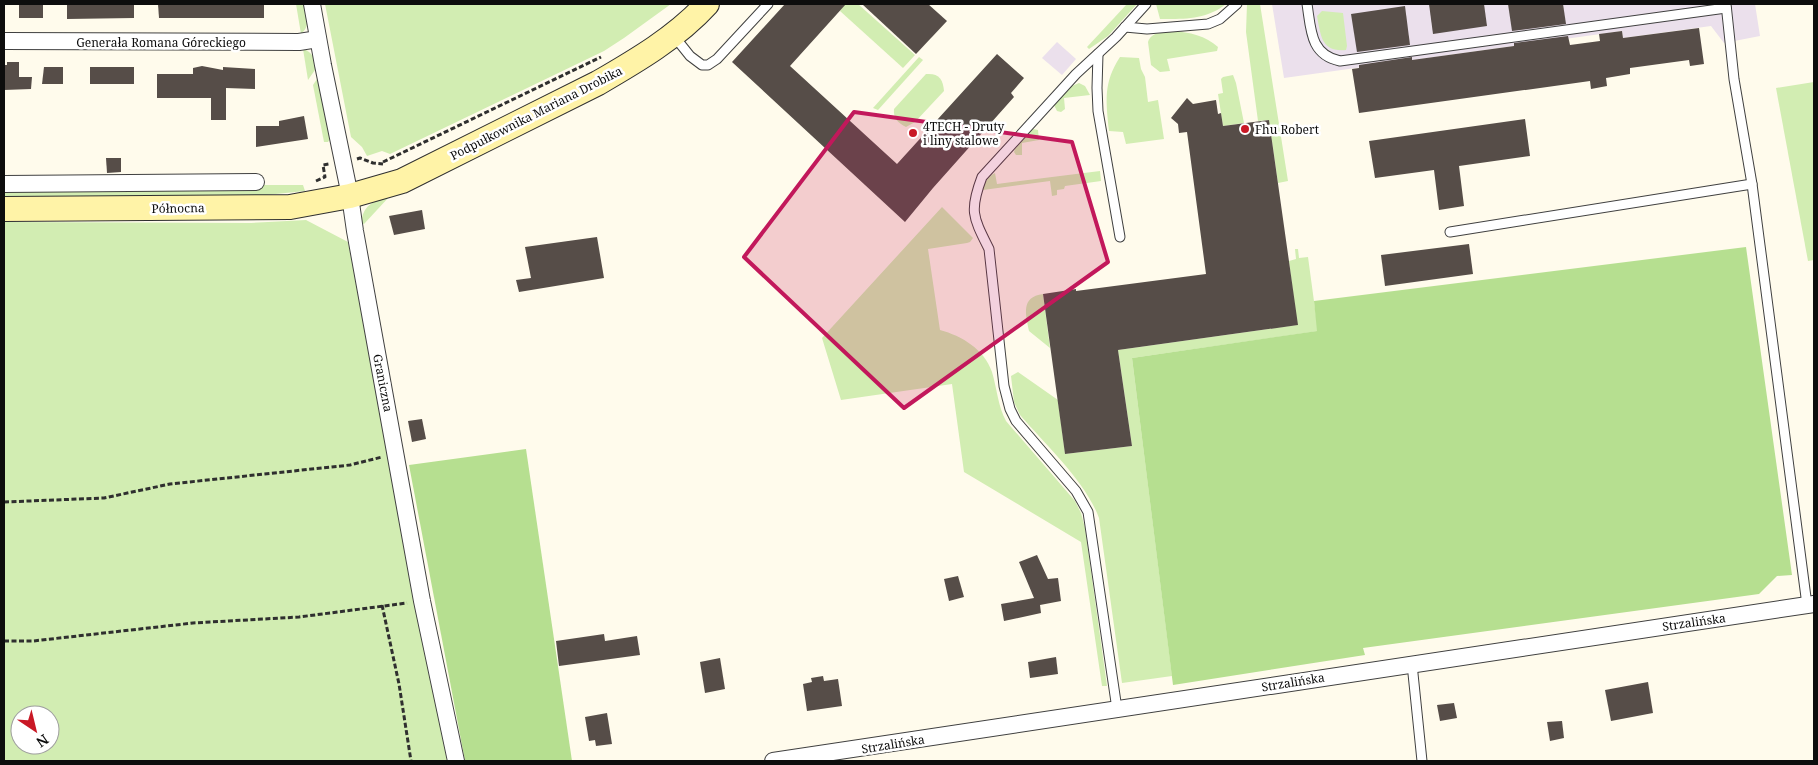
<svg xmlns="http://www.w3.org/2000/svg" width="1818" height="765" viewBox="0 0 1818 765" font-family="'Noto Serif',serif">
  <rect width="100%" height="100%" fill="#fffbec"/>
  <g fill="#ebe0ec">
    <path d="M1272,4H1755L1760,36L1724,43L1711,26L1623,38L1622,31L1284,78Z"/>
    <path d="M1057,42L1076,59L1062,75L1042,58Z"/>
  </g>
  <g fill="#d2edb2" fill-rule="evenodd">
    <path d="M296,4H304C307,15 311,26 301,34Z"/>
    <path d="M325,4H671L624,38L604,51L390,154L382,151L367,156L362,147L351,137Z"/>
    <path d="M845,4H858L915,55L903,68L840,11Z"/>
    <path d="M1127,4H1137L1108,36L1089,49L1087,47Z"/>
    <path d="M1156,4H1226C1206,20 1184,19 1160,19Z"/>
    <path d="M1247,4H1260L1288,181L1278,183L1269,120L1258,121L1246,32Z"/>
    <path d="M1322,11L1343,13L1347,46L1346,50C1321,52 1321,36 1317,16Z"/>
    <path d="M1173,31C1189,32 1206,36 1218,47L1217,51L1167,59L1170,71L1160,72L1151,65L1148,42C1152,31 1163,33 1173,31Z"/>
    <path d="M303,49C312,52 315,58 317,67L308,80Z"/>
    <path d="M919,57L923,60L878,110L873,108Z"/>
    <path d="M1120,57L1139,58L1141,69L1145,77L1148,102L1158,100L1164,139L1126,144L1123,132L1109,131C1106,101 1103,83 1120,57Z"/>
    <path d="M926,74C939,73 943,79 944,91L915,122L906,127C898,123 893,118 894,109Z"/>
    <path d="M1233,75L1236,83L1244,123L1223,126L1218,94L1223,93L1221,79L1223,77Z"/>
    <path d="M319,76L330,139L328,142H324L313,85Z"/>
    <path d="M1814,82V260L1808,261L1776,88Z"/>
    <path d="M1079,83L1085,86L1090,95L1064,98L1065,109L1061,112L1057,111L1054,105L1072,86Z"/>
    <path d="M1033,129L1038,130L1039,140L1022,143V155H1016L1014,152L1015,149Z"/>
    <path d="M1100,171L1101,181L1065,186L1064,189L1057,190V195L1052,196L1050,181L983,190C984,182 989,176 995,173L997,184Z"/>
    <path d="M254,185H303L305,191L266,195L4,201V191Z"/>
    <path d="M389,197L364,224L361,223C363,205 373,201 389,197Z"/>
    <path d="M942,207L973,238L970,242L967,243L928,249L940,330C962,336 984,349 992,372C997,389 998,406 1006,421L1075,501L1081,513L1085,528L1107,686H1102L1081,542L964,472L952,384L841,400L822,338Z"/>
    <path d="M306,220L348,242L447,761H4V222L251,223ZM20,715H50V745H20Z"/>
    <path d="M1295,249H1298L1299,258L1308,257L1318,331L1132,358L1172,676L1122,683L1099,518C1086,482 1045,444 1020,415L1014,402L1011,376L1018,372L1058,400L1065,454L1132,446L1118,350L1297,325L1289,261L1296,259Z"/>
    <path d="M1043,294L1050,348L1029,331C1026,315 1020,297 1043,294Z"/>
  </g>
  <g fill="#b6df90">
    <path d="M1746,247L1792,575L1777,576L1759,594L1363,648L1365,655L1173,685L1132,358L1317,331L1314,301Z"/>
    <path d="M526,449L572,761H465L409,465Z"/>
  </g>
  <g fill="#564d48">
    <rect x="19" y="4" width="24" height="14"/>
    <path d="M67,4H134V18L67,19Z"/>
    <path d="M158,4H264V18H159Z"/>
    <path d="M785,4H846L790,66L897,164L997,54L1024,78L1011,93L1014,97L933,188L905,222L732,62Z"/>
    <path d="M862,4H928L947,21L916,54Z"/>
    <path d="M1429,4H1484L1487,26L1433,34Z"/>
    <path d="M1508,4H1563L1566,24L1512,31Z"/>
    <path d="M1405,6L1410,45L1357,52L1351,14Z"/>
    <path d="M1699,28L1704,64L1690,66L1689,60L1630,68V74L1606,78L1607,86L1591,89L1590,81L1359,113L1352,69L1359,68V65L1412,57V60L1514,46V43L1568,36L1570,45L1600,41L1599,34L1622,31L1623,38Z"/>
    <path d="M7,62H19V77H32L31,89L4,90V65H7Z"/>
    <path d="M202,66L223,70V67L255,69V89L226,88V120H211V98H157V74H193V68Z"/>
    <path d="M44,67H63V84H42Z"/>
    <rect x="90" y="67" width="44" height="17"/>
    <path d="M1187,98L1193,104L1216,100L1218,114L1221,113L1223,126L1269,120L1298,325L1118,350L1132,446L1065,454L1043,294L1076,289V291L1206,274L1187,132L1179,133L1178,124L1171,118Z"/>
    <path d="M304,116L308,139L256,147V126H279V121Z"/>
    <path d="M1525,119L1530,156L1459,166L1464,206L1439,210L1434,170L1375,178L1369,141Z"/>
    <path d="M106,158H121V172L107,173Z"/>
    <path d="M422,210L425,229L394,235L389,216Z"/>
    <path d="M597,237L604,278L519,292L516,280L531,278L525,247Z"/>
    <path d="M1469,244L1473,274L1385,286L1381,255Z"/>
    <path d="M422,419L426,439L412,442L408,421Z"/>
    <path d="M1037,555L1048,579L1058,578L1061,601L1040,605L1041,613L1004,621L1001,604L1034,598L1019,562Z"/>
    <path d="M958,576L964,597L949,601L944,579Z"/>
    <path d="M604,634L605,641L637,636L640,655L559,666L556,641Z"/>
    <path d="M1056,657L1058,674L1030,678L1028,662Z"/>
    <path d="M720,658L725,689L705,693L700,662Z"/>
    <path d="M823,676L824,681L838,679L842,706L807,711L803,684L812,682L811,678Z"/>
    <path d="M1648,682L1653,713L1611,721L1605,690Z"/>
    <path d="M1454,703L1457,718L1440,721L1437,705Z"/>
    <path d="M607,713L612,744L596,746L595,740L589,741L585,717Z"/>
    <path d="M1562,721L1564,738L1550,741L1547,722Z"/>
  </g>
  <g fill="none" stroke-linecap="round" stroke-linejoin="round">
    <defs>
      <g id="service">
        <path d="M1307,4C1311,29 1310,55 1340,61L1726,8"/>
        <path d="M1726,4L1734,79L1752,184L1807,605"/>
        <path d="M1125,27L1147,29L1208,24L1220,19L1237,4"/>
        <path d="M674,36L690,56L702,65H708L717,59L768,4"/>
        <path d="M1098,54L1097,88L1098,111L1120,237"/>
        <path d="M1450,232L1752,184"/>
        <path d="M1412,664L1422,761"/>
        <path d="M1117,709L1088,512L1076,491L1016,421L1010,409L1004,386L989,249C973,217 969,211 982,177L1076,74L1116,37L1146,4"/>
      </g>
      <g id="minor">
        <path d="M312,4L323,65L350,196L355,231L422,601L456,761"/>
        <path d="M4,41L299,42L318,39"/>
        <path d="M4,184L256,182"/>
        <path d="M773,761L1814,604"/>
      </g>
      <path id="secondary" d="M4,209L290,207L350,196L402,181L598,83C636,61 677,37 707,4"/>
    </defs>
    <use href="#service" stroke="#404040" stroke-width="11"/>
    <use href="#minor" stroke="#404040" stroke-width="18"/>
    <use href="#secondary" stroke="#2f2f2f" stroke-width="26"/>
    <g stroke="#2f2f2f" stroke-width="3" stroke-dasharray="5 2.5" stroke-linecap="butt">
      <path d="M357,159L360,158L373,163L383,164"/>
      <path d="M383,162L601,57"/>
      <path d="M316,181L325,177L323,165L329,164"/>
      <path d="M4,502L104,498L170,484L350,465L382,457"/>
      <path d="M382,605L399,684L411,761"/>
      <path d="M4,641H33L193,623L299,617L407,603"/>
    </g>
    <use href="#service" stroke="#fff" stroke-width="9"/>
    <use href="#minor" stroke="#fff" stroke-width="16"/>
    <use href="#secondary" stroke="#fff3a7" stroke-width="24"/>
  </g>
  <path fill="#c2185b" fill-opacity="0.2" stroke="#c2185b" stroke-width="4" stroke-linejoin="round" d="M854,112L1072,142L1108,262L904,408L744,257Z"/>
  <g fill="#c91825" stroke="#fff" stroke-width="2">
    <circle cx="1245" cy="129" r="5"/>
    <circle cx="913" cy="133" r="5"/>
  </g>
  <g text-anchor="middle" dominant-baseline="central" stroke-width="5" stroke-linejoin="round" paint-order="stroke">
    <g font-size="12" fill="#0d0d0d" stroke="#fff">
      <text x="161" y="42">Generała Romana Góreckiego</text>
      <text transform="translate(536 113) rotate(-27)">Podpułkownika Mariana Drobika</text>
      <text transform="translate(178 208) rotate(-1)">Północna</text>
      <text transform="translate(383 383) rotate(79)">Graniczna</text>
      <text transform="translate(1694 622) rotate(-8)">Strzalińska</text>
      <text transform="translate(1293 682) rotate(-9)">Strzalińska</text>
      <text transform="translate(893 744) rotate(-9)">Strzalińska</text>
    </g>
    <g font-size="12" fill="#0d0d0d" stroke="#fff" text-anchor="start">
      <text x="923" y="126">4TECH - Druty<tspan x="923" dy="14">i liny stalowe</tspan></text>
      <text x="1255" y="129">Fhu Robert</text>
    </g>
  </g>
  <rect width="1818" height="765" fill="none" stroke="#0d0d0d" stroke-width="10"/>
  <g transform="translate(35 730) rotate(145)"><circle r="24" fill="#ffffff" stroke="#9e9e9e"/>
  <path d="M0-4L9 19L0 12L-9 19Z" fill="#c91825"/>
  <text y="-8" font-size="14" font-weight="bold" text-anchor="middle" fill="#0d0d0d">N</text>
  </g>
</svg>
